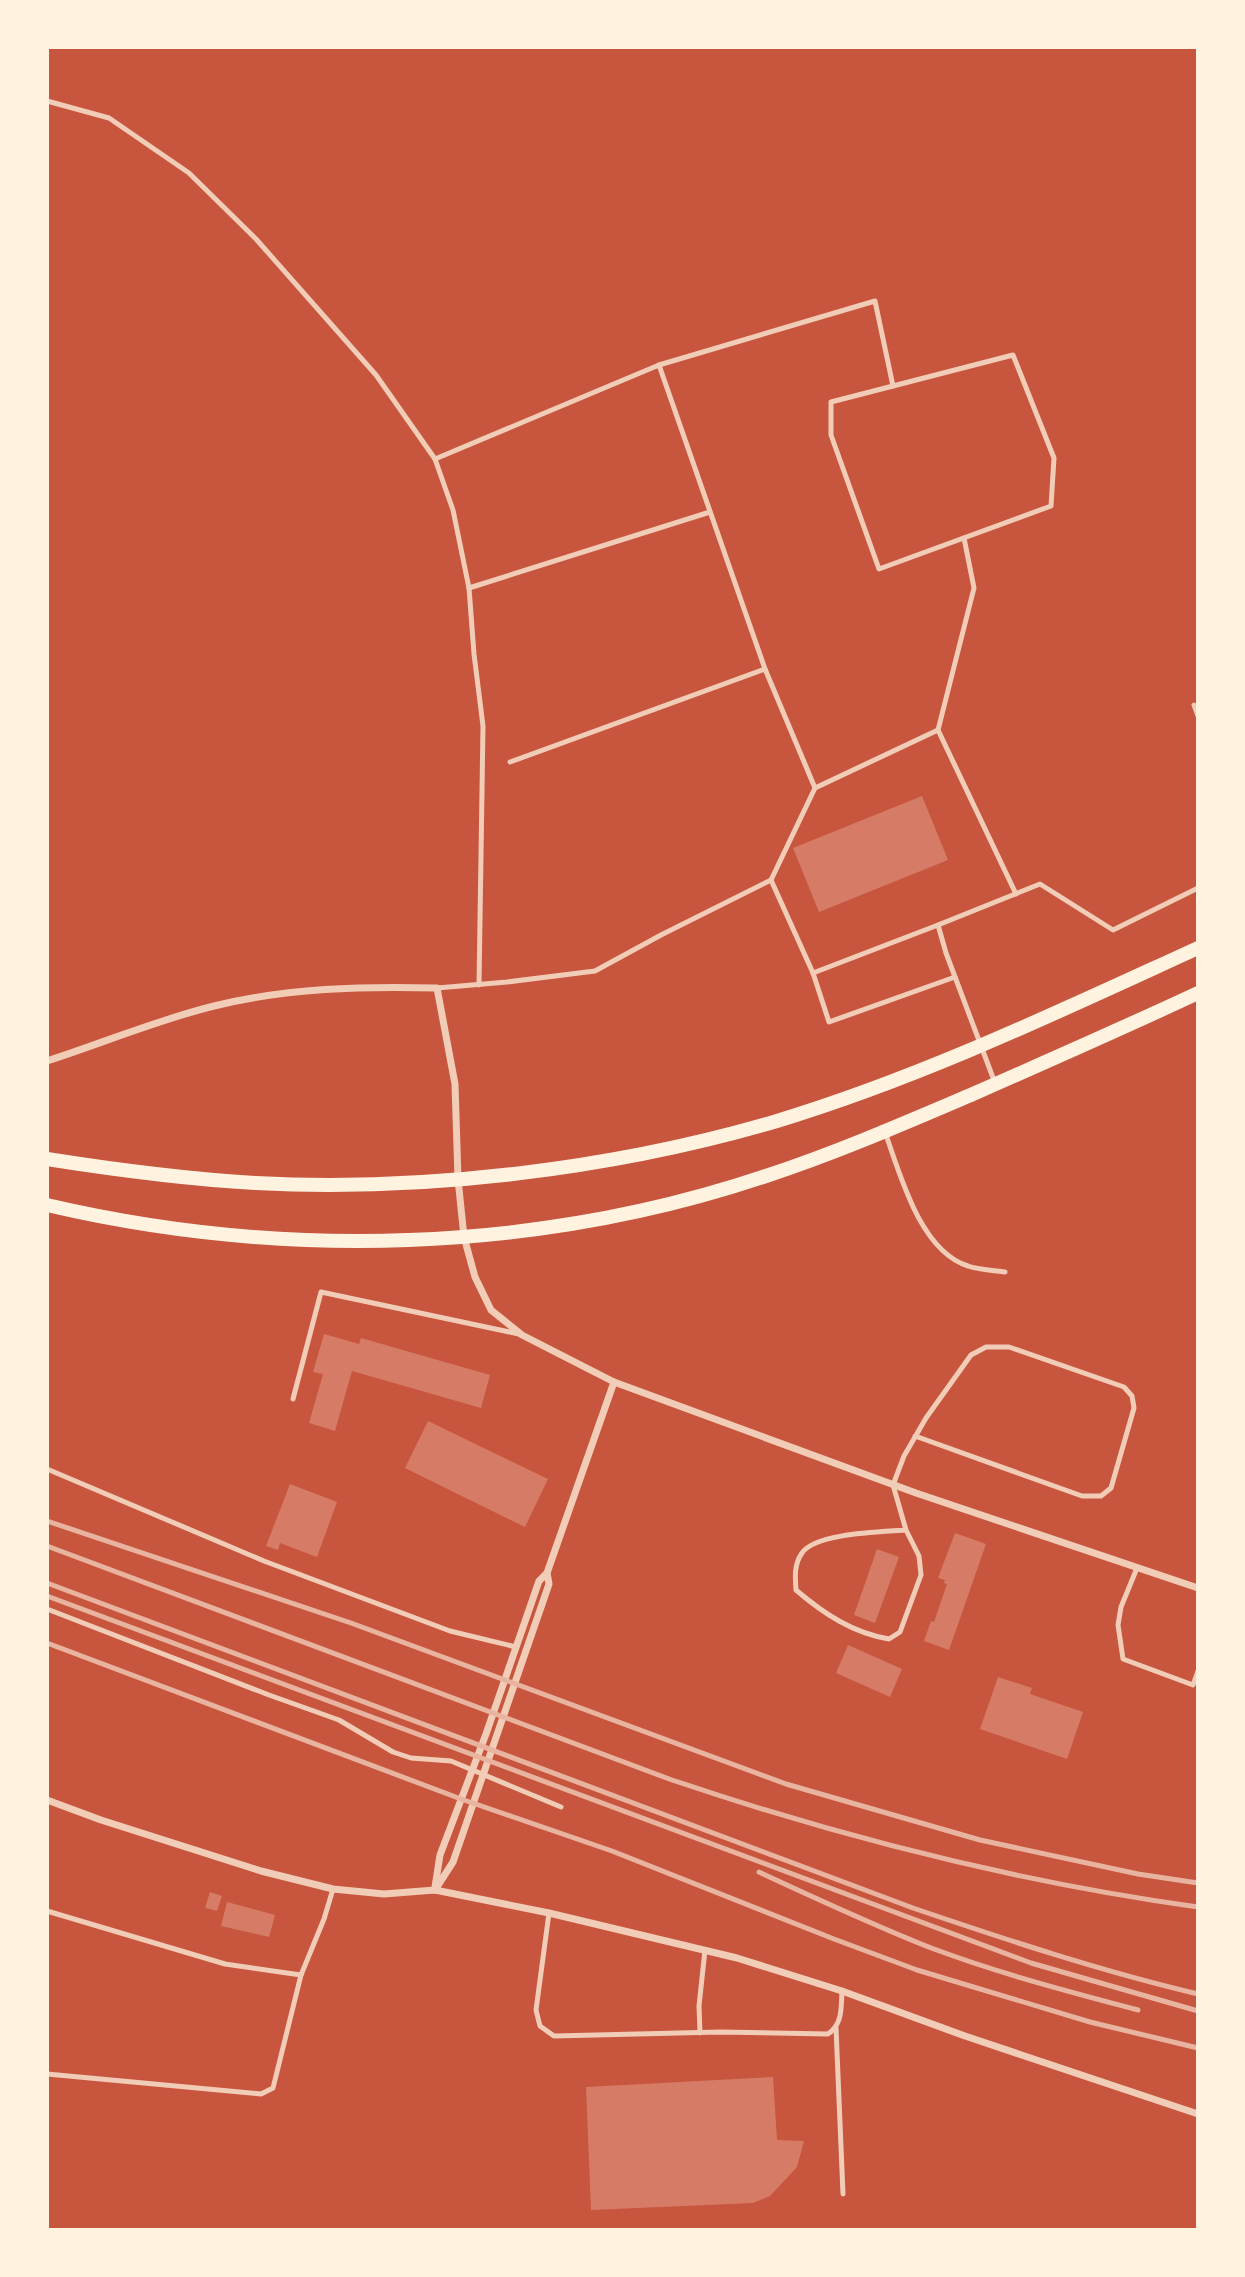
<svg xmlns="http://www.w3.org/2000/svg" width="1245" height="2277" viewBox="0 0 1245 2277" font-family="Roboto,sans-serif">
  <rect width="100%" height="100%" fill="#c8553d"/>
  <g fill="#d67c66">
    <path d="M922,796L948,860L819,912L793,848Z"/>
    <path d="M324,1334L359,1344L361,1338L490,1375L481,1408L352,1371L335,1431L309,1423L323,1374L313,1372Z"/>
    <path d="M428,1421L548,1479L525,1527L405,1468Z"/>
    <path d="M290,1484L337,1502L317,1557L280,1543L278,1550L266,1546Z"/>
    <path d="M955,1533L986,1544L949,1650L924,1641L931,1621L934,1622L947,1584L944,1583L945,1580L938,1578Z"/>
    <path d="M877,1549L899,1557L875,1623L854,1615Z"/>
    <path d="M848,1645L902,1669L890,1697L836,1673Z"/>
    <path d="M998,1677L1032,1688L1030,1694L1083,1712L1067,1759L980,1729Z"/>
    <path d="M210,1892L222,1896L217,1911L205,1908Z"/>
    <path d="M227,1902L275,1915L269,1937L221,1926Z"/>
    <path d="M773,2077L777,2140L804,2141L797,2167L770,2196L753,2203L591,2210L586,2087Z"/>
  </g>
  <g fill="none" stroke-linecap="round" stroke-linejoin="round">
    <g stroke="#f1ccb7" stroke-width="5">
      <path d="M47,101L109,118L189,173L256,239L376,375L435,459L453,510L469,588L474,654L483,726L479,985"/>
      <path d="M1013,355L1054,458L1051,506L879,569L831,435V402Z"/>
      <path d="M659,365L875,301L893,386"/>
      <path d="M435,459L659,365L765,669L815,788"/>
      <path d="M964,538L974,588L938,730L1016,894"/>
      <path d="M469,588L710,512"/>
      <path d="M1194,705L1198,716"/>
      <path d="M510,762L765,669"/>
      <path d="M771,880L815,788L938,730"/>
      <path d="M813,973L938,925"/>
      <path d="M437,988L507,982L595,971L661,935L771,880L813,973L829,1022L955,977"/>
      <path d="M995,1083L946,953L938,925L1040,884L1113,930L1198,888"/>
      <path d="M885,1132C900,1174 920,1251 968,1266C979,1270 993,1270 1005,1272"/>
      <path d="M293,1399L321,1292L519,1334"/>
      <path d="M47,1469L264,1561L450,1631L516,1647"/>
      <path d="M906,1530C882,1532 815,1533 802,1553C794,1564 795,1577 796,1590C824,1614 853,1633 889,1639L900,1632L921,1575L919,1556L906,1530L893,1485L904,1456L926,1418L971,1355L986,1347H1009L1124,1387L1132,1396L1134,1408L1111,1488L1101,1496H1082L915,1436"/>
      <path d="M1137,1568L1121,1607L1118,1625L1123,1659L1193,1685L1198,1671"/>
      <path d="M47,1609L269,1695L339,1720L393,1752L411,1758L451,1761L561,1807"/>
      <path d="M47,1911L225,1964L301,1975L324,1919L333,1889"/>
      <path d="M549,1913L536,2010L540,2026L554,2036L720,2032L828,2034C843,2024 841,2007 842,1991"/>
      <path d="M836,2028L843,2194"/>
      <path d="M700,2033L699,2006L705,1950"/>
      <path d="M47,2074L261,2094L273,2088L301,1975"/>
    </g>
    <g stroke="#f1ccb7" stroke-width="7">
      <path d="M47,1061C103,1043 157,1020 214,1006C287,988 362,986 437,988L455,1084L458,1179L464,1237L475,1277L491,1310L522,1335L614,1382L916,1493L1198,1588"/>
      <path d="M47,1800L101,1820L261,1871L333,1889L384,1894L435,1890L549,1913L737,1958L842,1991L965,2036L1198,2114"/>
      <path d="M435,1887L440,1855L486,1734L539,1581L547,1573"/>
      <path d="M435,1890L453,1862L549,1584L547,1573L614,1382"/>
    </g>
    <g stroke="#fff3e0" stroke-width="14">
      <path d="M47,1159C117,1170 185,1179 255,1183C425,1192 614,1169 777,1121C922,1077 1060,1011 1198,948"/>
      <path d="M47,1205C282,1260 537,1253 766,1176C836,1153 905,1123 973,1094C1048,1061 1123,1028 1198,993"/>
    </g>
    <g stroke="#e9b49f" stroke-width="5">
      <path d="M47,1521L351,1623L786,1784L980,1840L1138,1874L1198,1883"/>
      <path d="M47,1546L672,1780C844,1838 1018,1882 1198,1907"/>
      <path d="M47,1583L913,1908C1007,1940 1101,1971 1198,1994"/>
      <path d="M47,1596L1031,1963L1198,2011"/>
      <path d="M47,1643L461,1799L612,1851L834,1939L917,1970L1090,2022L1198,2048"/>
      <path d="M759,1872C817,1899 875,1926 934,1949C1001,1974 1070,1992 1138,2010"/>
    </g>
  </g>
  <rect width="1245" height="2277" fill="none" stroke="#fff3e0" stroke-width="98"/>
</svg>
